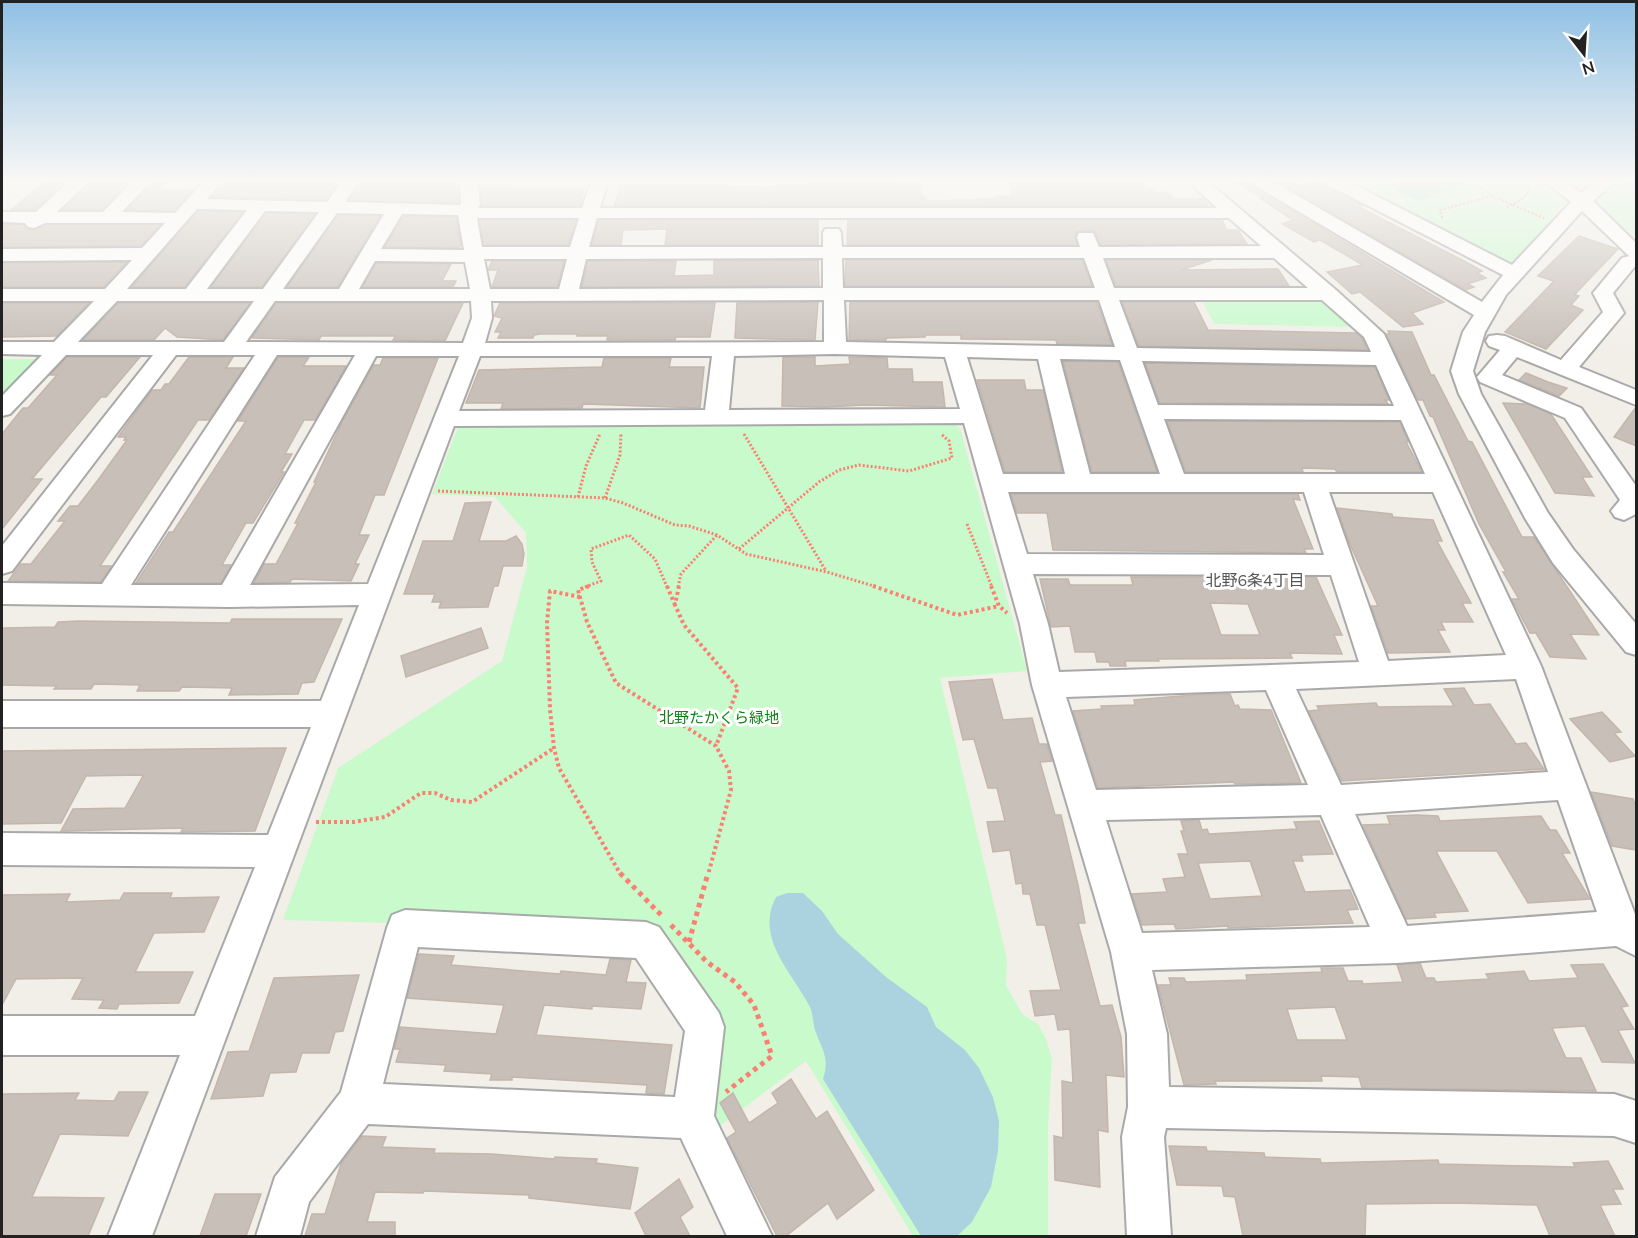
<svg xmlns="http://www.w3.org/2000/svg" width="1638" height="1238" viewBox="0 0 1638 1238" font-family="Mulish,'Noto Sans JP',sans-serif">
  <rect width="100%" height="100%" fill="#f2efe9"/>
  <g fill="#c8facc">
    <path d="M1346,181H1541L1567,199L1513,269Z"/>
    <path d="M1569,181H1636V238L1633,234Z"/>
    <path d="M1202,300L1329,302L1358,327L1214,324Z"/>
    <path d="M2,359H34L35,362L3,397Z"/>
    <path d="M463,424H953L960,428L1027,671L940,678L1007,959L1006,985L1022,1014L1038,1024L1046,1039L1052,1059L1048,1125V1236H913L806,1061L716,1129L706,1110L715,1021L650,930L283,920L338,768L502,661L527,567L526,533L495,497L432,494L458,427Z"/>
  </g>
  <path fill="#88e0be" d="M1402,181H1460L1467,184L1418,201L1388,186Z"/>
  <path fill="#aad3df" d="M787,893H803L822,911L838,934L886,977L927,1007L936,1027L965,1050L979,1068L993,1097L999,1121L998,1151L991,1187L972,1222L957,1236H921L823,1079C830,1057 822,1050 815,1030C813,1023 813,1014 810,1007C793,973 754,938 776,897Z"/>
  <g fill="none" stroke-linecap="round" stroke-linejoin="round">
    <path fill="#aad3df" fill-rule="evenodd" d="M1621,181H1636V190L1628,189Z"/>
  </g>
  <g fill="#c7bfb8" stroke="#c4b6ab" stroke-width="1.5" fill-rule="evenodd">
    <path d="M91,181H130L102,210H63Z"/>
    <path d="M153,181H168L159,190H193L174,211L127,210Z"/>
    <path d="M224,181H339L326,200L212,197Z"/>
    <path d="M361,181H448L447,183H454L452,186H458L459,203L349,200Z"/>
    <path d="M815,181H890V184H920L922,196H925L927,201L972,200L997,198V196H1013L1008,183L1142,181L1156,193L1166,192L1174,199H1204L1208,206H614L621,186L723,185L734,188H773L782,187V185L815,184Z"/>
    <path d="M1233,181H1249L1253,187L1444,302L1412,313L1423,324L1403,327L1360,292L1352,294L1327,272L1363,265L1320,240L1314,242L1282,224L1293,220L1261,199H1264Z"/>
    <path d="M1276,181H1291L1301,186L1315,181L1363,205L1359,207L1464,261L1482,271L1477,273L1486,278L1467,284L1474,287L1466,290Z"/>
    <path d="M65,182L35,210H11L43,183Z"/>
    <path d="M480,186L543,187H584L580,206H482Z"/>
    <path d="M198,211L242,212L185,287H132Z"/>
    <path d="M266,213L315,214L262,287H211Z"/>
    <path d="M338,215L380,216L338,287H287Z"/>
    <path d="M403,216L456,217L461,245L459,248L385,247Z"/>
    <path d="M480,220H575L576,221L568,245H484Z"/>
    <path d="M818,220V245H665L667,229L623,230L621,245H592L598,221Z"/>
    <path d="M848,220H1222L1227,230H1238L1247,244L1100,245L1093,231H1079L1075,236L1077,245H847Z"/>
    <path d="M2,224L24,225L28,229L34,230L45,225H160L141,246L2,247Z"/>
    <path d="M1579,236L1618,249L1577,292L1575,295L1579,296L1571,305L1583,310L1546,349L1505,332L1554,281L1538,276Z"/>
    <path d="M818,260L819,286L582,287L588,261H676L674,276L714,275V261Z"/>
    <path d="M846,260H1082L1092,286H845Z"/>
    <path d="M1106,260H1212L1181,270L1278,269L1289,286H1116Z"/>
    <path d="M492,261H564L557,287H492L498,270H488Z"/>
    <path d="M127,262L104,287H2V263Z"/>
    <path d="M376,263L451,264L442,281H456L453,287H363Z"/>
    <path d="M818,302L815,340L735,338L737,303Z"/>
    <path d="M850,302H1097L1112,345L1057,344L1056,340L961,339V335H925V337L886,338V340H849Z"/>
    <path d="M1122,302H1194L1208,330L1356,333L1362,338L1367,350L1139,346Z"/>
    <path d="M2,303H89L57,336L2,337Z"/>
    <path d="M118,303H250L223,340L177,337L165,328L154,340H83Z"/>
    <path d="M276,303H463L445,341L393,340L396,336H321L319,340L252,338Z"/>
    <path d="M500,303H715L710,337H676L675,340H607L608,336H577V334H540L534,335L533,338H498L501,332H495L502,318L494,316Z"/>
    <path d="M1388,331L1412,332L1431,375H1434L1468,441L1472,442L1522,537H1534L1599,635L1570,634L1586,659L1550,657L1536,633H1530L1512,599H1519L1503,572H1506L1479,524L1433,417L1430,416L1423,400H1418L1386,334H1390Z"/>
    <path d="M67,357H140L106,397H101L32,479H42L2,529V434L23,408H28L57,375H50Z"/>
    <path d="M189,357H233L226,368H244L209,420H198L100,566H112L101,582L8,581L21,564H31L65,521H58L70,506H78L98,480L127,440H124L126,437H118L152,390H161L165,384H169Z"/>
    <path d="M278,357H309L303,366H346L315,420H304L285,454H292L281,472H284L253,523H246L222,565H231L221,583H136L169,532H173L246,421H238Z"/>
    <path d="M783,357H815V366L850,364L849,357L887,358L888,369H912L913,382H942L945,407L866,405L824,407L782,406Z"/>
    <path d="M383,358H438L384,495H375L359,535H369L355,564H359L351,581L292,579L290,582L254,583L264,564H276L298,523H295L316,482H314L343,420L374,365H380Z"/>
    <path d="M604,358H671L669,367H704L700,408L583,404L582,408L501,409L503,403H466L479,370L602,367Z"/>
    <path d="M1063,361L1118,362L1157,472H1092Z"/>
    <path d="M1145,363L1375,367L1389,400H1385L1388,404L1160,403Z"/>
    <path d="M1526,373L1548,382L1567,388L1559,396L1519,380Z"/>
    <path d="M977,380H1024L1026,390H1043L1062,472H1005Z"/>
    <path d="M1503,403L1527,404L1551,414L1592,477H1582L1594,496L1555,493Z"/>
    <path d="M1636,407V446L1614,437Z"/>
    <path d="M1167,421L1400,422L1408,442H1406L1422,472H1337L1335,469L1302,468L1303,472H1186Z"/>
    <path d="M1011,494H1298L1300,500L1293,499L1313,549H1304L1306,553L1053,550L1047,513H1017Z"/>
    <path d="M491,502L479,541H506L516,536L522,544L524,554L522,566H503L498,586H494L488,607L439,608L441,602H432L435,594H404L423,541H453L465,503Z"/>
    <path d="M1337,508L1392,514L1393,517L1433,520L1442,541H1437L1471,603H1462L1473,622H1441L1445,630H1438L1450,652L1388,653L1371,606H1378L1349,542Z"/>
    <path d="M1131,577H1228L1231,585H1269L1265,577H1316L1342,635H1334L1342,654L1290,653L1292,658L1158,659L1159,661H1125L1126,666H1110L1109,662H1097L1095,652H1075L1070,626L1051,627L1040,579H1068L1070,585H1133ZM1210,603L1248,604L1260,635H1221Z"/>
    <path d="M232,619H342L314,682L302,683L298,694L229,695L232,688L182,687L179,691H137L140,685L94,684L91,689H54L57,686L2,685V628L55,627L58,622L79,621L230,623Z"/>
    <path d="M481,628L488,648L406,677L401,656Z"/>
    <path d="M992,679L1003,720L1032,718L1039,744H1047L1052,761L1040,762L1055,815H1061L1078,885L1085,923H1078L1100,1006L1112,1005L1121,1037L1124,1077L1106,1075L1108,1132L1098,1130L1100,1187L1055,1180L1054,1136L1063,1138L1062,1081L1073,1083L1070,1029L1058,1030L1055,1014L1035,1016L1030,991L1061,990L1045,925H1037L1030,894H1023L1022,883L1016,884L1010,850L993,852L987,822L1005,821L997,788H988L974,739L963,740L949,682Z"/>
    <path d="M1464,688L1474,705L1490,704L1516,744L1526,743L1544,769L1342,781L1309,711L1319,710L1317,706L1376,703L1378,707L1454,706L1444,689Z"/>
    <path d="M1205,694H1230L1235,706L1238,705L1240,709L1271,710L1301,783L1235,784L1234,782L1098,788L1073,711L1102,709L1101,706L1135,705L1134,700Z"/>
    <path d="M1602,712L1621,732L1614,733L1635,756L1610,762L1570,719Z"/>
    <path d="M286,748L255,831L181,832L183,828L61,831L73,809L125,808L143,776L140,775L86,776L61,823L2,824V751Z"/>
    <path d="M1591,792L1633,799L1636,807V850L1612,846Z"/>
    <path d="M1418,815L1438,816L1440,821L1541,816L1550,830H1556L1570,853H1562L1590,899L1528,903L1497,851H1436L1468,911L1434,913L1436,917L1406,919L1363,825L1390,824L1387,816Z"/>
    <path d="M1199,820L1202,830L1207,829L1209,834L1297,829L1294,822L1319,821L1333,854L1301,855L1303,861H1293L1305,892L1350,890L1358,909L1347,910L1353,923L1228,928V926L1176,929L1174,924L1142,925L1132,894L1167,892L1163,879L1185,877L1178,854H1188L1181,831H1184L1181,821ZM1250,861L1262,896L1210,899L1198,863Z"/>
    <path d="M124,893H172L170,898L219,897L204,932L154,933L135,972H193L179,1003L119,1004L117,1009L99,1008L104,1000L72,999L83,978L16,979L2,1005V895L70,894L66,902L120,900Z"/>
    <path d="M419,954L454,956L451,965L560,974L561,971L606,975L610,959L631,960L626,982L646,983L641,1009L592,1006V1009L544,1005L536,1035L672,1045L664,1094L646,1093L647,1085L512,1077V1080H490L492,1074L444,1071L446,1065L396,1062L400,1049H394L400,1027L496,1034L504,1005L407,998Z"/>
    <path d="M1420,963L1426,978H1434L1436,982L1489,979L1486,974L1524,971L1529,981L1578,978L1571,965L1603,964L1628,1006L1621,1007L1634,1029L1618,1030L1635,1063L1602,1062L1585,1026L1552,1028L1566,1058H1581L1596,1091L1362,1088L1359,1077L1321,1076L1322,1081H1215L1216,1084L1184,1085L1158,985H1171L1169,978H1184L1186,982L1247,980L1246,975L1322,972L1321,968H1343L1348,981H1362L1363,984L1403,982L1397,965ZM1335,1007L1347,1040H1297L1287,1009Z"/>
    <path d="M359,975L343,1031L335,1032L329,1053H302L296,1072L270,1073L263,1096L211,1099L228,1052L249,1051L274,978Z"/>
    <path d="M791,1079L816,1119L827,1111L874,1190L837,1219L828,1203L786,1236H777L727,1138L736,1132L720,1103L733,1093L749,1123L778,1103L772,1093Z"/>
    <path d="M119,1092H148L128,1136L60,1134L32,1197L104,1198L88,1236H2V1094L79,1093L75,1100L114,1101Z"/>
    <path d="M362,1136L386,1137L382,1147L435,1149L434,1153L492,1154L554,1159L555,1157L597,1159L596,1163L638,1168L630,1209L529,1198V1195L424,1191L423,1193L375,1192L367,1222H395V1236H305L312,1214H325L341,1164Z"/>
    <path d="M1169,1146L1206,1147L1207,1151L1264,1153L1265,1157L1320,1159L1321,1163L1438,1160L1439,1164L1575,1167L1573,1163L1608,1161L1623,1189H1613L1621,1204L1600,1205L1615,1236H1550L1537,1205L1454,1203L1366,1204L1365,1236H1243L1235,1197L1224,1196L1222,1186L1177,1185Z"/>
    <path d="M679,1179L693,1207L680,1217L690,1236H646L635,1213Z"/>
    <path d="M215,1194H261L246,1236H200Z"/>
  </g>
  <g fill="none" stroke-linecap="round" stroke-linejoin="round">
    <defs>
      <g id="minor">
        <path d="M70,181H89L57,212H103L133,181H151L122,212L175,213L204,181H222L207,199L327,202L342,181H359L345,202L461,205L460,181H477L480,205L478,208H582L591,181H608L600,208H1217L1188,181H1207L1336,290L1384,334L1541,666L1636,917V956L1616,946L1397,963L1152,970L1167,1034L1169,1087L1614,1094L1636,1101V1143L1614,1136L1166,1128L1164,1137L1171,1236H1127L1122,1137L1128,1107L1127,1034L1111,952L1032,685L1020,624L964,423L454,426L152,1236H108L180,1055H2V1016H195L255,867L2,865V833L268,835L311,727H2V701H321L359,605L230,607L2,604V583L102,584L255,355H176L12,571L2,574V546L153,355H66L10,414L2,416V396L42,355L2,354V342H54L94,301H2V289H105L132,260L2,261V249L142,248L165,223H45L34,228L28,227L25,223L2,222V212H36ZM197,209L247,210L186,289H127ZM265,211L319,212L263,289H207ZM337,213L384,214L339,289H283ZM402,214L458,215L464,250L381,249ZM477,218H579L570,247H482ZM597,218H1229L1261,246L1099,247L1093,233H1079L1077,237L1080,247H842L841,233L839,229H825L823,233V247H589ZM823,258V288L579,289L586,259ZM842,258H1084L1095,288H843ZM1103,258H1274L1308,288H1114ZM484,259H567L559,289H490ZM375,261L465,262L470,289H359ZM824,300V342L485,343L492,318L491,301ZM844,300H1099L1115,347L846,342ZM1119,300H1322L1364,337L1371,352L1137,348ZM117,301H254L224,342H78ZM275,301H471L472,318L463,343L246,342ZM835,354L945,357L960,409L729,410L734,356ZM277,355H355L222,585H131ZM376,356H459L368,584L250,585ZM480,356H712L705,410L459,411ZM967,357L1038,359L1065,474H1003ZM1060,359L1120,360L1160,474H1090ZM1142,361L1376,365L1394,406L1158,405ZM1164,419L1401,420L1425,474H1184ZM1008,492H1304L1324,555L1027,554ZM1329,492H1433L1506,655L1388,661ZM1033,574L1331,575L1359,662L1059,672L1048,624ZM1516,679L1548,772L1341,785L1296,689ZM1266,690L1308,785L1096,790L1066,697ZM1558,800L1597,912L1407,926L1355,814ZM1321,815L1370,927L1142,933L1106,820Z"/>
        <path d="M725,181H782L779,185L773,186H734L728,185Z"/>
        <path d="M1251,181H1272L1482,302L1503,275L1328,185L1326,181H1347L1512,265L1571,202L1544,181H1563L1581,193L1597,181H1615L1593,201L1636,243V265L1613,293L1624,313L1579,367L1636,390V405L1517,357L1502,375L1581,408L1636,486V514L1624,520L1615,517L1611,511L1620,500L1565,418L1480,382L1477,377L1500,350L1489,346L1486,341L1489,336L1497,335L1505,336L1561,360L1603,312L1593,293L1622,258L1629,256L1582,211L1506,295L1485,332L1473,371L1481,394L1548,513L1573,549L1636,624V655L1626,652L1553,563L1525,518L1459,394L1451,371L1463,332L1474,315L1254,185Z"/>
        <path d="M405,910L646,922L659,927L719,1013L724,1027L714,1116L772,1236H727L681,1138L368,1124L309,1202L300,1236H256L275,1177L341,1092L387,928L392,915ZM418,947L636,958L685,1031L675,1097L383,1084Z"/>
      </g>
    </defs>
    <use href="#minor" stroke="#a9a9a9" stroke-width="4"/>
    <g stroke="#fa8072" stroke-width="2" stroke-dasharray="2 2" stroke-linecap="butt">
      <path d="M1472,181L1492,196L1544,218"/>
      <path d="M1507,207C1518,202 1526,199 1530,187L1519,181"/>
      <path d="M1442,218L1440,210L1492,196"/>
    </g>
    <g stroke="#fa8072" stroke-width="3" stroke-dasharray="2 2" stroke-linecap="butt">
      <path d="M744,434L826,571"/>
      <path d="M438,491L605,498L623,503L675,525L689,526L717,535L746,554L827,572L877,587"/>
      <path d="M578,497L586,466L600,434"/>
      <path d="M605,498L620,455L621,433"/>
      <path d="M967,524L992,587"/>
      <path d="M739,549L819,482L839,470L859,465L909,471L952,458L949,441L941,434"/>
      <path d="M585,587L601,581L592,562L591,549L629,535L655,559L667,587"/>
      <path d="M678,587L681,574L717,535"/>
    </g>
    <g stroke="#fa8072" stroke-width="4" stroke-dasharray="3 3" stroke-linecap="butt">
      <path d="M589,586L578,590L587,622L616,683L716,746L729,771L731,790L708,875"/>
      <path d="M667,586L675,605"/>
      <path d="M679,586L675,605L684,625L738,688L716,746"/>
      <path d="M873,586L957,615L999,606"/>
      <path d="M991,586L999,606L1007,613"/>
      <path d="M580,597L550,591L547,623L550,709L554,748L559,768L621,875"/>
      <path d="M316,822H353L385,817L421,793H435L451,800L472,802L554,748"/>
    </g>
    <g stroke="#fa8072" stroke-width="5" stroke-dasharray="4.5 4.5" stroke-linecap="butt">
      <path d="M620,873L663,917"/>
      <path d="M671,925L707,962L735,982L754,1005L772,1056L726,1092"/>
      <path d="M689,942L708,873"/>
    </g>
    <use href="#minor" fill="#fff" fill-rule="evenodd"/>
  </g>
  <linearGradient id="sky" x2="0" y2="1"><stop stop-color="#8fc0e4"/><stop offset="0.51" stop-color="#f9f8f5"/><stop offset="1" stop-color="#f9f8f5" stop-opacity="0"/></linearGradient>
  <rect width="1638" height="354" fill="url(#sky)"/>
  <g text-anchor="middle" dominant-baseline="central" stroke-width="6" stroke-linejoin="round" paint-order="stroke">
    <g font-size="15" fill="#0c8416" stroke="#fff">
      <text x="719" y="717">北野たかくら緑地</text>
    </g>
    <g font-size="16" fill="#555" stroke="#fff">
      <text x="1255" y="580">北野6条4丁目</text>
    </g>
  </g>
  <rect width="1638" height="1238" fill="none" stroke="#222222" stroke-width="6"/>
  <g transform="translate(1584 54) rotate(163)" stroke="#ffffff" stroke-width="4.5" paint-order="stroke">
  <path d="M0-4.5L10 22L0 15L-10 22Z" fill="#222222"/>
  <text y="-9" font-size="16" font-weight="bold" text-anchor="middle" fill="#222222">N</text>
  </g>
</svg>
